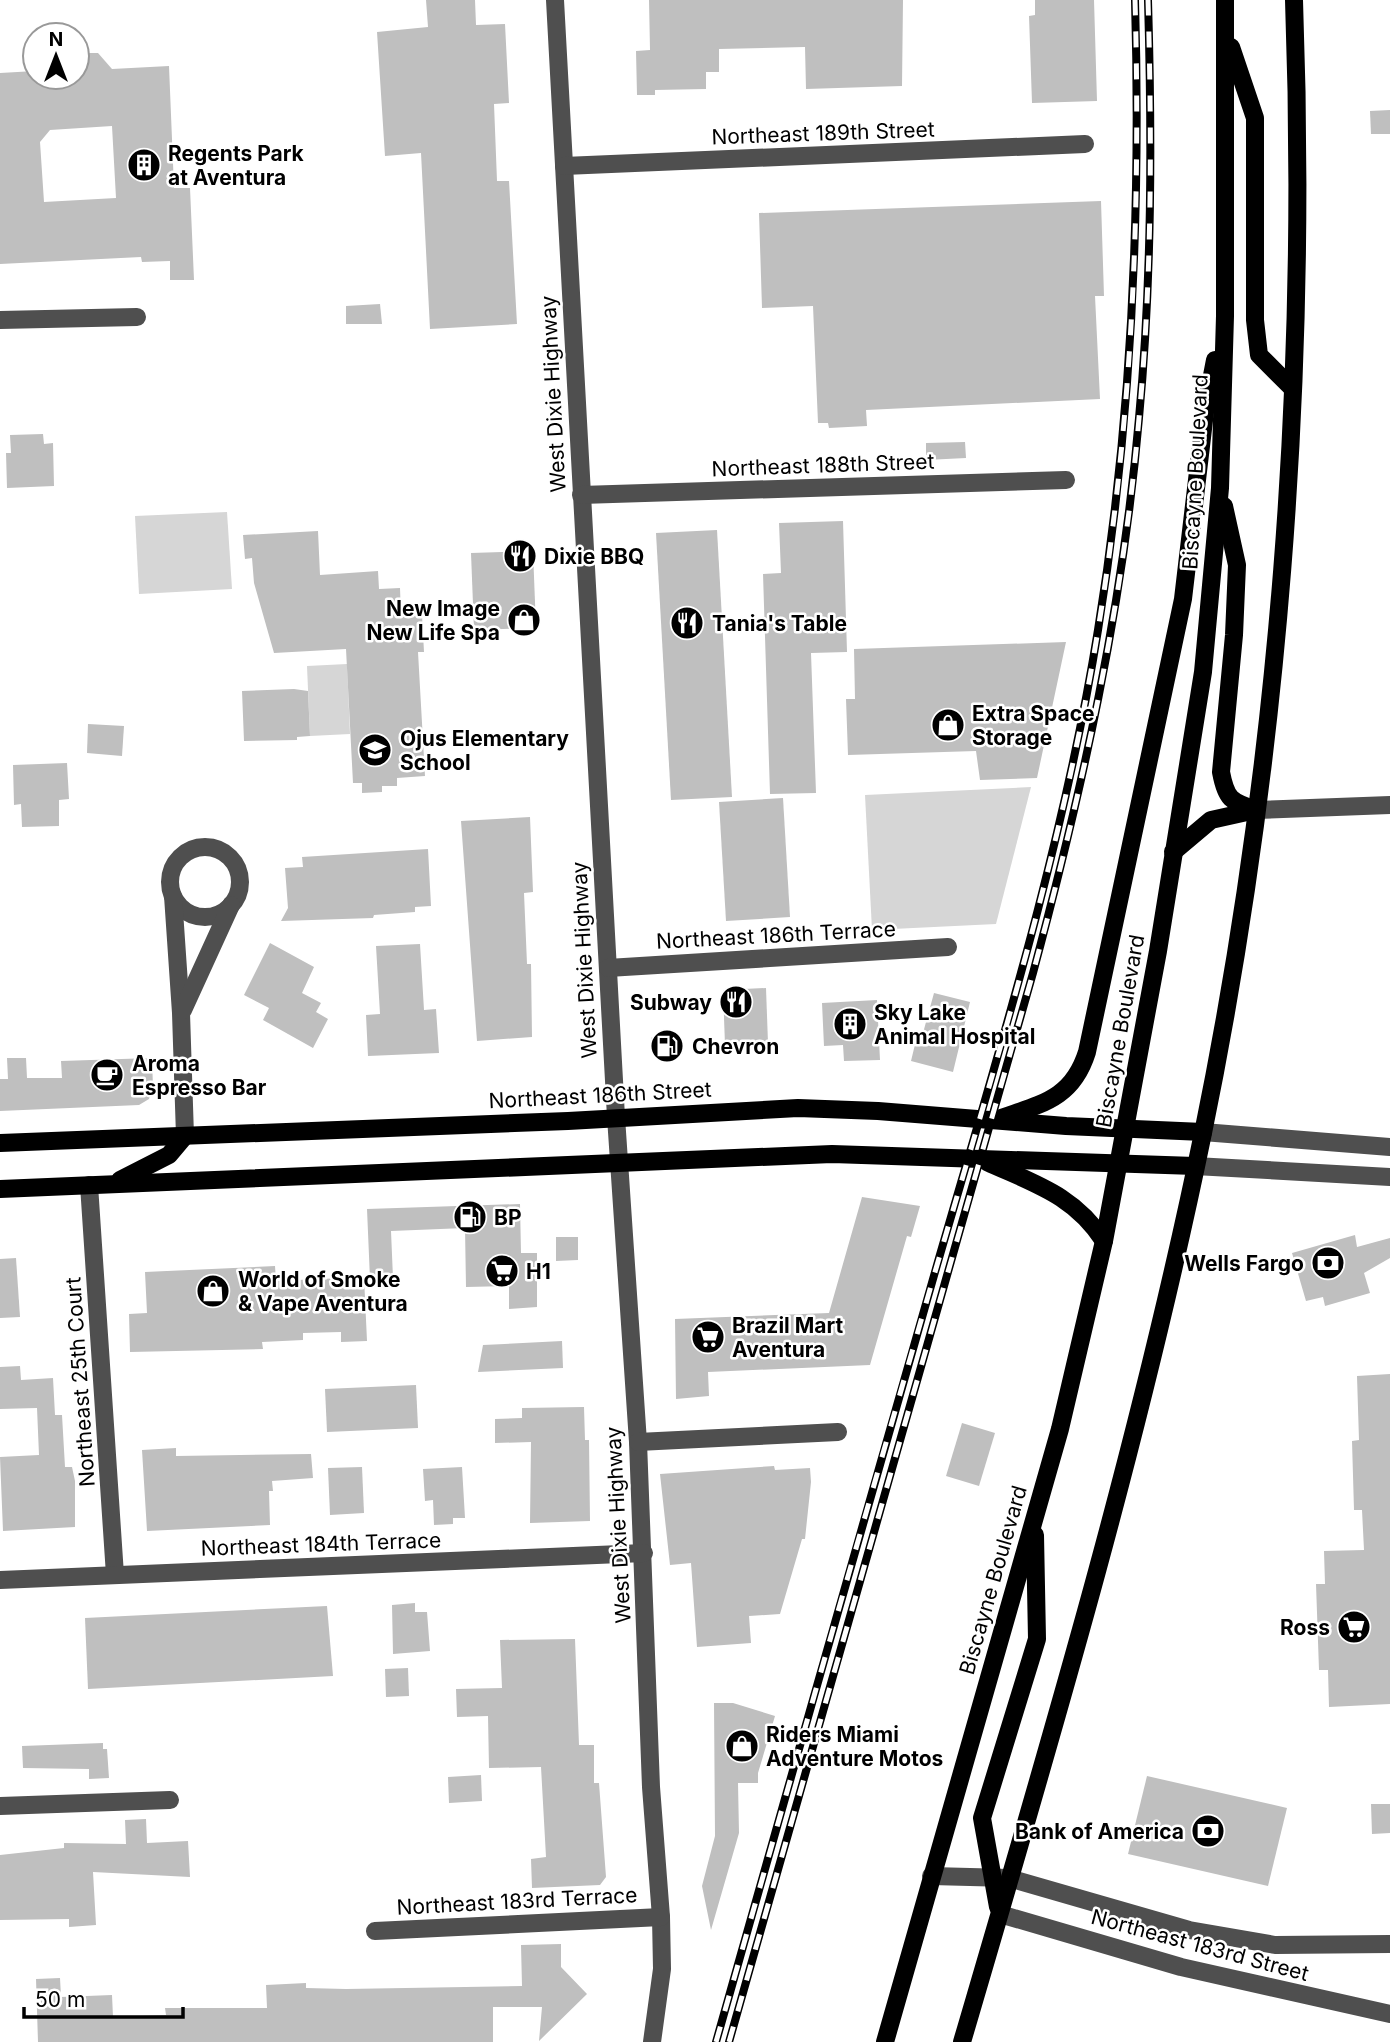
<svg xmlns="http://www.w3.org/2000/svg" width="1390" height="2042" viewBox="0 0 1390 2042" font-family="Inter,sans-serif">
  <rect width="100%" height="100%" fill="#fff"/>
  <g fill="#d6d6d6">
    <path d="M227,512L232,589L139,594L135,516Z"/>
    <path d="M347,664L350,734L310,736L307,666Z"/>
    <path d="M1031,787L996,924L872,930L865,795Z"/>
  </g>
  <g fill="#bfbfbf" fill-rule="evenodd">
    <path d="M426,0H475L476,25L505,24L509,103L494,104L497,181H509L517,324L430,329L421,153L385,156L377,32L428,27Z"/>
    <path d="M649,0H903L902,86L806,89L805,47L719,49V72H706V89L655,90V95H637L636,51L650,50Z"/>
    <path d="M1035,0H1094L1097,101L1032,103L1029,16L1035,15Z"/>
    <path d="M77,53H98L112,69L169,66L174,188H190L194,280H170V261L142,262L141,257L0,264V73L35,71V77H77ZM112,126L116,198L44,202L40,142L50,130Z"/>
    <path d="M1390,110V134H1371L1370,111Z"/>
    <path d="M1101,201L1104,296H1095L1100,399L866,410L867,426L829,428L828,423H818L813,306L762,308L759,213Z"/>
    <path d="M380,304L382,324H346V306Z"/>
    <path d="M43,434L44,444L53,443L54,486L7,488L6,453H11L10,435Z"/>
    <path d="M965,442L966,458L926,460V443Z"/>
    <path d="M843,521L847,652L811,653L816,793L770,794L763,574L781,573L779,523Z"/>
    <path d="M717,530L732,797L671,800L656,533Z"/>
    <path d="M318,531L320,575L378,571L379,589L400,588L401,616L422,615L424,652H418L425,776L397,778V786H382V792L362,793V783H353L346,649L274,653L254,583L252,558L245,559L243,535Z"/>
    <path d="M533,551L536,628L474,630L471,553Z"/>
    <path d="M1066,642L1037,778L980,780L976,751L848,755L846,699H855L854,649Z"/>
    <path d="M294,689L308,691L310,736L297,737V740L244,741L242,691Z"/>
    <path d="M88,724L124,726L122,756L87,753Z"/>
    <path d="M67,763L69,799L59,800V826L22,827L21,804L14,805L13,765Z"/>
    <path d="M783,798L790,917L726,921L719,802Z"/>
    <path d="M530,817L533,892L524,893L527,964H531L532,1037L477,1041L461,821Z"/>
    <path d="M428,849L431,906L415,907V912L374,915L373,918L281,921L288,908L285,868L303,867L302,857Z"/>
    <path d="M270,943L314,967L302,993L321,1003L316,1012L328,1019L313,1048L263,1020L269,1008L244,995Z"/>
    <path d="M420,944L424,1010L436,1009L439,1053L368,1056L366,1015L380,1014L376,946Z"/>
    <path d="M766,988L768,1043L725,1045L723,990Z"/>
    <path d="M934,993L970,1002L953,1072L911,1061L918,1032L923,1033Z"/>
    <path d="M877,1000L880,1060L844,1061L843,1045L824,1046L822,1003Z"/>
    <path d="M669,1029L683,1053L666,1063L651,1038Z"/>
    <path d="M7,1058H26L27,1078H62L61,1061L152,1058L153,1088L149,1099L139,1105L0,1111V1079H8Z"/>
    <path d="M862,1197L920,1206L911,1237L907,1236L870,1365L708,1372L709,1396L676,1399L675,1319L829,1313Z"/>
    <path d="M520,1204L521,1253H537V1307L509,1309V1286L466,1287L465,1228L391,1231L393,1278L370,1279L367,1209Z"/>
    <path d="M1355,1235L1357,1247L1390,1238V1258L1364,1273L1370,1293L1325,1306L1323,1297L1306,1301L1292,1253Z"/>
    <path d="M556,1237H578V1260L556,1261Z"/>
    <path d="M16,1258L20,1317L0,1318V1259Z"/>
    <path d="M275,1266L276,1281L364,1277L367,1341L341,1342V1332L303,1333V1340L262,1342L263,1349L130,1352L129,1314L147,1313L145,1272Z"/>
    <path d="M562,1341L563,1368L478,1372L483,1345Z"/>
    <path d="M20,1366L21,1380L53,1378L55,1415H62L65,1467H72L75,1481V1527L3,1531L0,1457L39,1455L37,1408L0,1409V1367Z"/>
    <path d="M1390,1374V1704L1329,1707L1328,1670H1319L1316,1584H1325L1324,1551L1364,1550L1362,1510H1354L1352,1441L1359,1440L1357,1376Z"/>
    <path d="M416,1385L418,1428L327,1432L325,1389Z"/>
    <path d="M584,1407L585,1440H589L590,1521L530,1523L531,1442L495,1443V1419L522,1418V1408Z"/>
    <path d="M962,1423L995,1433L979,1486L946,1476Z"/>
    <path d="M176,1448V1456L311,1454L313,1478L272,1481L273,1491H269L270,1525L147,1531L142,1450Z"/>
    <path d="M774,1466L775,1470L810,1468L811,1482L805,1539H802L780,1614L749,1616L751,1643L697,1647L691,1563L670,1565L660,1474Z"/>
    <path d="M362,1467L364,1513L330,1515L328,1468Z"/>
    <path d="M462,1467L465,1518H453V1524L434,1525L433,1500L425,1501L423,1469Z"/>
    <path d="M415,1603V1612H427L430,1651L393,1654L392,1605Z"/>
    <path d="M327,1606L333,1676L88,1689L85,1618Z"/>
    <path d="M575,1639L579,1745H594V1783H599L606,1877L600,1885L532,1888L531,1859L546,1857L541,1767L489,1768L488,1716L457,1717L456,1689L502,1688L500,1640Z"/>
    <path d="M408,1668L409,1696L386,1697L385,1669Z"/>
    <path d="M714,1703H733L775,1716L758,1773V1783H738L739,1833L711,1930L702,1886L715,1836Z"/>
    <path d="M103,1743V1749H107L109,1778L89,1779V1769L23,1768L22,1746Z"/>
    <path d="M481,1775L482,1801L449,1803L448,1777Z"/>
    <path d="M1147,1776L1287,1808L1268,1886L1128,1854Z"/>
    <path d="M1371,1804H1390V1833L1372,1834Z"/>
    <path d="M146,1819L147,1843L188,1841L190,1877L93,1872L96,1925L69,1927V1919L0,1920V1855L64,1848V1843L126,1844L125,1820Z"/>
    <path d="M561,1944V1967L587,1994L539,2041L542,2007H493V2042H38L36,1979L60,1978L61,1997L112,1995L113,2017L166,2015L165,2008H267L266,1985L306,1983V1988L346,1989L522,1986L521,1945Z"/>
  </g>
  <g fill="none" stroke-linecap="round" stroke-linejoin="round">
    <g stroke="#4f4f4f" stroke-width="18">
      <path d="M555,0L616,1117L638,1442L651,1787L661,1917L662,1969L652,2042"/>
      <path d="M564,166L1085,144"/>
      <path d="M0,320L137,317"/>
      <path d="M581,495L1066,480"/>
      <path d="M1256,810L1390,805"/>
      <circle cx="205" cy="882" r="35"/>
      <path d="M173,896L181,1013L185,1136"/>
      <path d="M608,968L948,947"/>
      <path d="M183,1010L231,905"/>
      <path d="M1203,1132L1390,1147"/>
      <path d="M1195,1166L1390,1177"/>
      <path d="M89,1185L115,1575"/>
      <path d="M638,1442L838,1432"/>
      <path d="M0,1580L644,1553"/>
      <path d="M0,1806L170,1800"/>
      <path d="M931,1876L1009,1878L1189,1930L1275,1945L1390,1944"/>
      <path d="M1000,1914L1181,1967L1390,2014"/>
      <path d="M375,1931L661,1917"/>
    </g>
    <g stroke="#000" stroke-width="18">
      <path d="M1231,47L1255,118V320L1259,355L1292,388"/>
      <path d="M1224,506L1237,565L1234,635L1221,772C1226,799 1231,802 1256,810"/>
      <path d="M1173,852L1211,820L1256,810"/>
      <path d="M998,1119C1040,1104 1072,1100 1087,1052L1183,599L1205,412L1215,360"/>
      <path d="M0,1143L568,1121L798,1108L878,1111L1066,1126L1203,1132"/>
      <path d="M987,1162C1035,1184 1074,1195 1104,1241"/>
      <path d="M120,1180L169,1155L185,1136"/>
      <path d="M0,1189L832,1154L1195,1166"/>
      <path d="M998,1907L982,1818L1037,1639L1035,1535"/>
      <path d="M885,2042L1060,1429L1104,1241L1158,951L1203,672L1220,488L1225,316V0"/>
      <path d="M962,2042C1050,1742 1140,1440 1203,1133C1279,762 1308,378 1294,0"/>
    </g>
    <defs>
      <g id="rail">
        <path d="M716,2042C789,1785 861,1529 935,1272C996,1061 1063,848 1098,630C1132,421 1141,212 1135,0"/>
        <path d="M729,2042L1033,973C1082,791 1123,606 1139,418C1152,279 1152,139 1148,0"/>
      </g>
    </defs>
    <use href="#rail" stroke="#000" stroke-width="8"/>
    <use href="#rail" stroke="#fff" stroke-width="5" stroke-dasharray="16" stroke-linecap="butt"/>
  </g>
  <defs>
    <symbol id="building-disc" viewBox="-11 -11 22 22"><circle r="9.5" fill="#000" stroke="#fff"/><path d="M-4-6H4V6H1V3H-1V6H-4ZM-2.5-4.3h1.7v1.8h-1.7ZM.8-4.3h1.7v1.8H.8ZM-2.5-1h1.7V.8h-1.7ZM.8-1h1.7V.8H.8Z" fill="#fff"/></symbol>
    <symbol id="restaurant-disc" viewBox="-11 -11 22 22"><circle r="9.5" fill="#000" stroke="#fff"/><path d="M-5-6h1v4h1v-4h1v4h1v-4h1v5L-1.5 .5V6h-2V.5L-5-1ZM5-6V6H3V1.5H1.5Q1.5-4 5-6Z" fill="#fff"/></symbol>
    <symbol id="shop-disc" viewBox="-11 -11 22 22"><circle r="9.5" fill="#000" stroke="#fff"/><path d="M-5-2.5h2.3a2.7 3.5 0 0 1 5.4 0H5L5.5 6h-11ZM-1.5-2.5h3a1.5 2.3 0 0 0-3 0Z" fill="#fff"/></symbol>
    <symbol id="school-disc" viewBox="-11 -11 22 22"><circle r="9.5" fill="#000" stroke="#fff"/><path d="M0-5L7-2L0 1L-7-2ZM-4 1L0 2.5L4 1V4Q0 6-4 4Z" fill="#fff"/></symbol>
    <symbol id="fuel-disc" viewBox="-11 -11 22 22"><circle r="9.5" fill="#000" stroke="#fff"/><path d="M-5.5-6h7V0h2V4h1.3V-2.5L3-4.5l.8-.8L6-3V5H2.5V1h-1V6h-7ZM-4.2-4.7v3.2H.2V-4.7Z" fill="#fff"/></symbol>
    <symbol id="cafe-disc" viewBox="-11 -11 22 22"><circle r="9.5" fill="#000" stroke="#fff"/><path d="M-5.5-4.5H6V0H3Q3 3.5 0 3.5H-2.5Q-5.5 3.5-5.5 0ZM3-3.2v2h1.7v-2ZM-6 4.5H4V6H-6Z" fill="#fff"/></symbol>
    <symbol id="bank-disc" viewBox="-11 -11 22 22"><circle r="9.5" fill="#000" stroke="#fff"/><path d="M-6-4H6V4H-6ZM0-2.3a2.3 2.3 0 1 0 0 4.6a2.3 2.3 0 1 0 0-4.6Z" fill="#fff"/></symbol>
    <symbol id="supermarket-disc" viewBox="-11 -11 22 22"><circle r="9.5" fill="#000" stroke="#fff"/><path d="M-6-5.5h2.5l.6 2H6L4.5 2H-2.5L-4.4-4H-6ZM-1.5 3.2a1.3 1.3 0 1 0 .1 0ZM3 3.2a1.3 1.3 0 1 0 .1 0Z" fill="#fff"/></symbol>
  </defs>
  <g fill-rule="evenodd">
    <use href="#building-disc" x="125" y="146" width="38" height="38"/>
    <use href="#restaurant-disc" x="501" y="537" width="38" height="38"/>
    <use href="#shop-disc" x="505" y="601" width="38" height="38"/>
    <use href="#restaurant-disc" x="668" y="604" width="38" height="38"/>
    <use href="#shop-disc" x="929" y="706" width="38" height="38"/>
    <use href="#school-disc" x="356" y="731" width="38" height="38"/>
    <use href="#restaurant-disc" x="717" y="983" width="38" height="38"/>
    <use href="#building-disc" x="831" y="1005" width="38" height="38"/>
    <use href="#fuel-disc" x="648" y="1027" width="38" height="38"/>
    <use href="#cafe-disc" x="88" y="1056" width="38" height="38"/>
    <use href="#fuel-disc" x="451" y="1198" width="38" height="38"/>
    <use href="#bank-disc" x="1309" y="1244" width="38" height="38"/>
    <use href="#supermarket-disc" x="483" y="1252" width="38" height="38"/>
    <use href="#shop-disc" x="194" y="1272" width="38" height="38"/>
    <use href="#supermarket-disc" x="689" y="1318" width="38" height="38"/>
    <use href="#supermarket-disc" x="1335" y="1608" width="38" height="38"/>
    <use href="#shop-disc" x="723" y="1727" width="38" height="38"/>
    <use href="#bank-disc" x="1189" y="1812" width="38" height="38"/>
  </g>
  <g text-anchor="middle" dominant-baseline="central" stroke-width="5" stroke-linejoin="round" paint-order="stroke">
    <g font-size="21" fill="#000" stroke="#fff">
      <text transform="translate(823 133) rotate(-2)">Northeast 189th Street</text>
      <text transform="translate(553 394) rotate(-93)">West Dixie Highway</text>
      <text transform="translate(823 465) rotate(-2)">Northeast 188th Street</text>
      <text transform="translate(1195 472) rotate(-87)">Biscayne Boulevard</text>
      <text transform="translate(776 935) rotate(-3)">Northeast 186th Terrace</text>
      <text transform="translate(584 960) rotate(-93)">West Dixie Highway</text>
      <text transform="translate(1120 1031) rotate(-80)">Biscayne Boulevard</text>
      <text transform="translate(600 1095) rotate(-3)">Northeast 186th Street</text>
      <text transform="translate(80 1382) rotate(-94)">Northeast 25th Court</text>
      <text transform="translate(618 1525) rotate(-93)">West Dixie Highway</text>
      <text transform="translate(321 1544) rotate(-2)">Northeast 184th Terrace</text>
      <text transform="translate(993 1580) rotate(-74)">Biscayne Boulevard</text>
      <text transform="translate(517 1901) rotate(-3)">Northeast 183rd Terrace</text>
      <text transform="translate(1200 1945) rotate(15)">Northeast 183rd Street</text>
    </g>
    <g font-size="21" font-weight="bold" fill="#000" stroke="#fff" text-anchor="start">
      <text x="168" y="153">Regents Park<tspan x="168" dy="24">at Aventura</tspan></text>
      <text x="544" y="556">Dixie BBQ</text>
      <text x="500" y="608" text-anchor="end">New Image<tspan x="500" dy="24">New Life Spa</tspan></text>
      <text x="712" y="623">Tania's Table</text>
      <text x="972" y="713">Extra Space<tspan x="972" dy="24">Storage</tspan></text>
      <text x="400" y="738">Ojus Elementary<tspan x="400" dy="24">School</tspan></text>
      <text x="712" y="1002" text-anchor="end">Subway</text>
      <text x="874" y="1012">Sky Lake<tspan x="874" dy="24">Animal Hospital</tspan></text>
      <text x="692" y="1046">Chevron</text>
      <text x="132" y="1063">Aroma<tspan x="132" dy="24">Espresso Bar</tspan></text>
      <text x="494" y="1217">BP</text>
      <text x="1304" y="1263" text-anchor="end">Wells Fargo</text>
      <text x="526" y="1271">H1</text>
      <text x="238" y="1279">World of Smoke<tspan x="238" dy="24">&amp; Vape Aventura</tspan></text>
      <text x="732" y="1325">Brazil Mart<tspan x="732" dy="24">Aventura</tspan></text>
      <text x="1330" y="1627" text-anchor="end">Ross</text>
      <text x="766" y="1734">Riders Miami<tspan x="766" dy="24">Adventure Motos</tspan></text>
      <text x="1184" y="1831" text-anchor="end">Bank of America</text>
    </g>
  </g>
  <g transform="translate(56 56)"><circle r="33" fill="#ffffff" stroke="#999999" stroke-width="2"/>
  <path d="M0-5L12 26L0 18L-12 26Z" fill="#000000"/>
  <text y="-10" font-size="19" font-weight="bold" text-anchor="middle" fill="#000000">N</text>
  </g>
  <path d="M24 2007v10h159v-10" fill="none" stroke="#000000" stroke-width="3.5"/>
  <text x="35" y="2007" font-size="21" fill="#000000" stroke="#ffffff" stroke-width="5" paint-order="stroke">50 m</text>
</svg>
